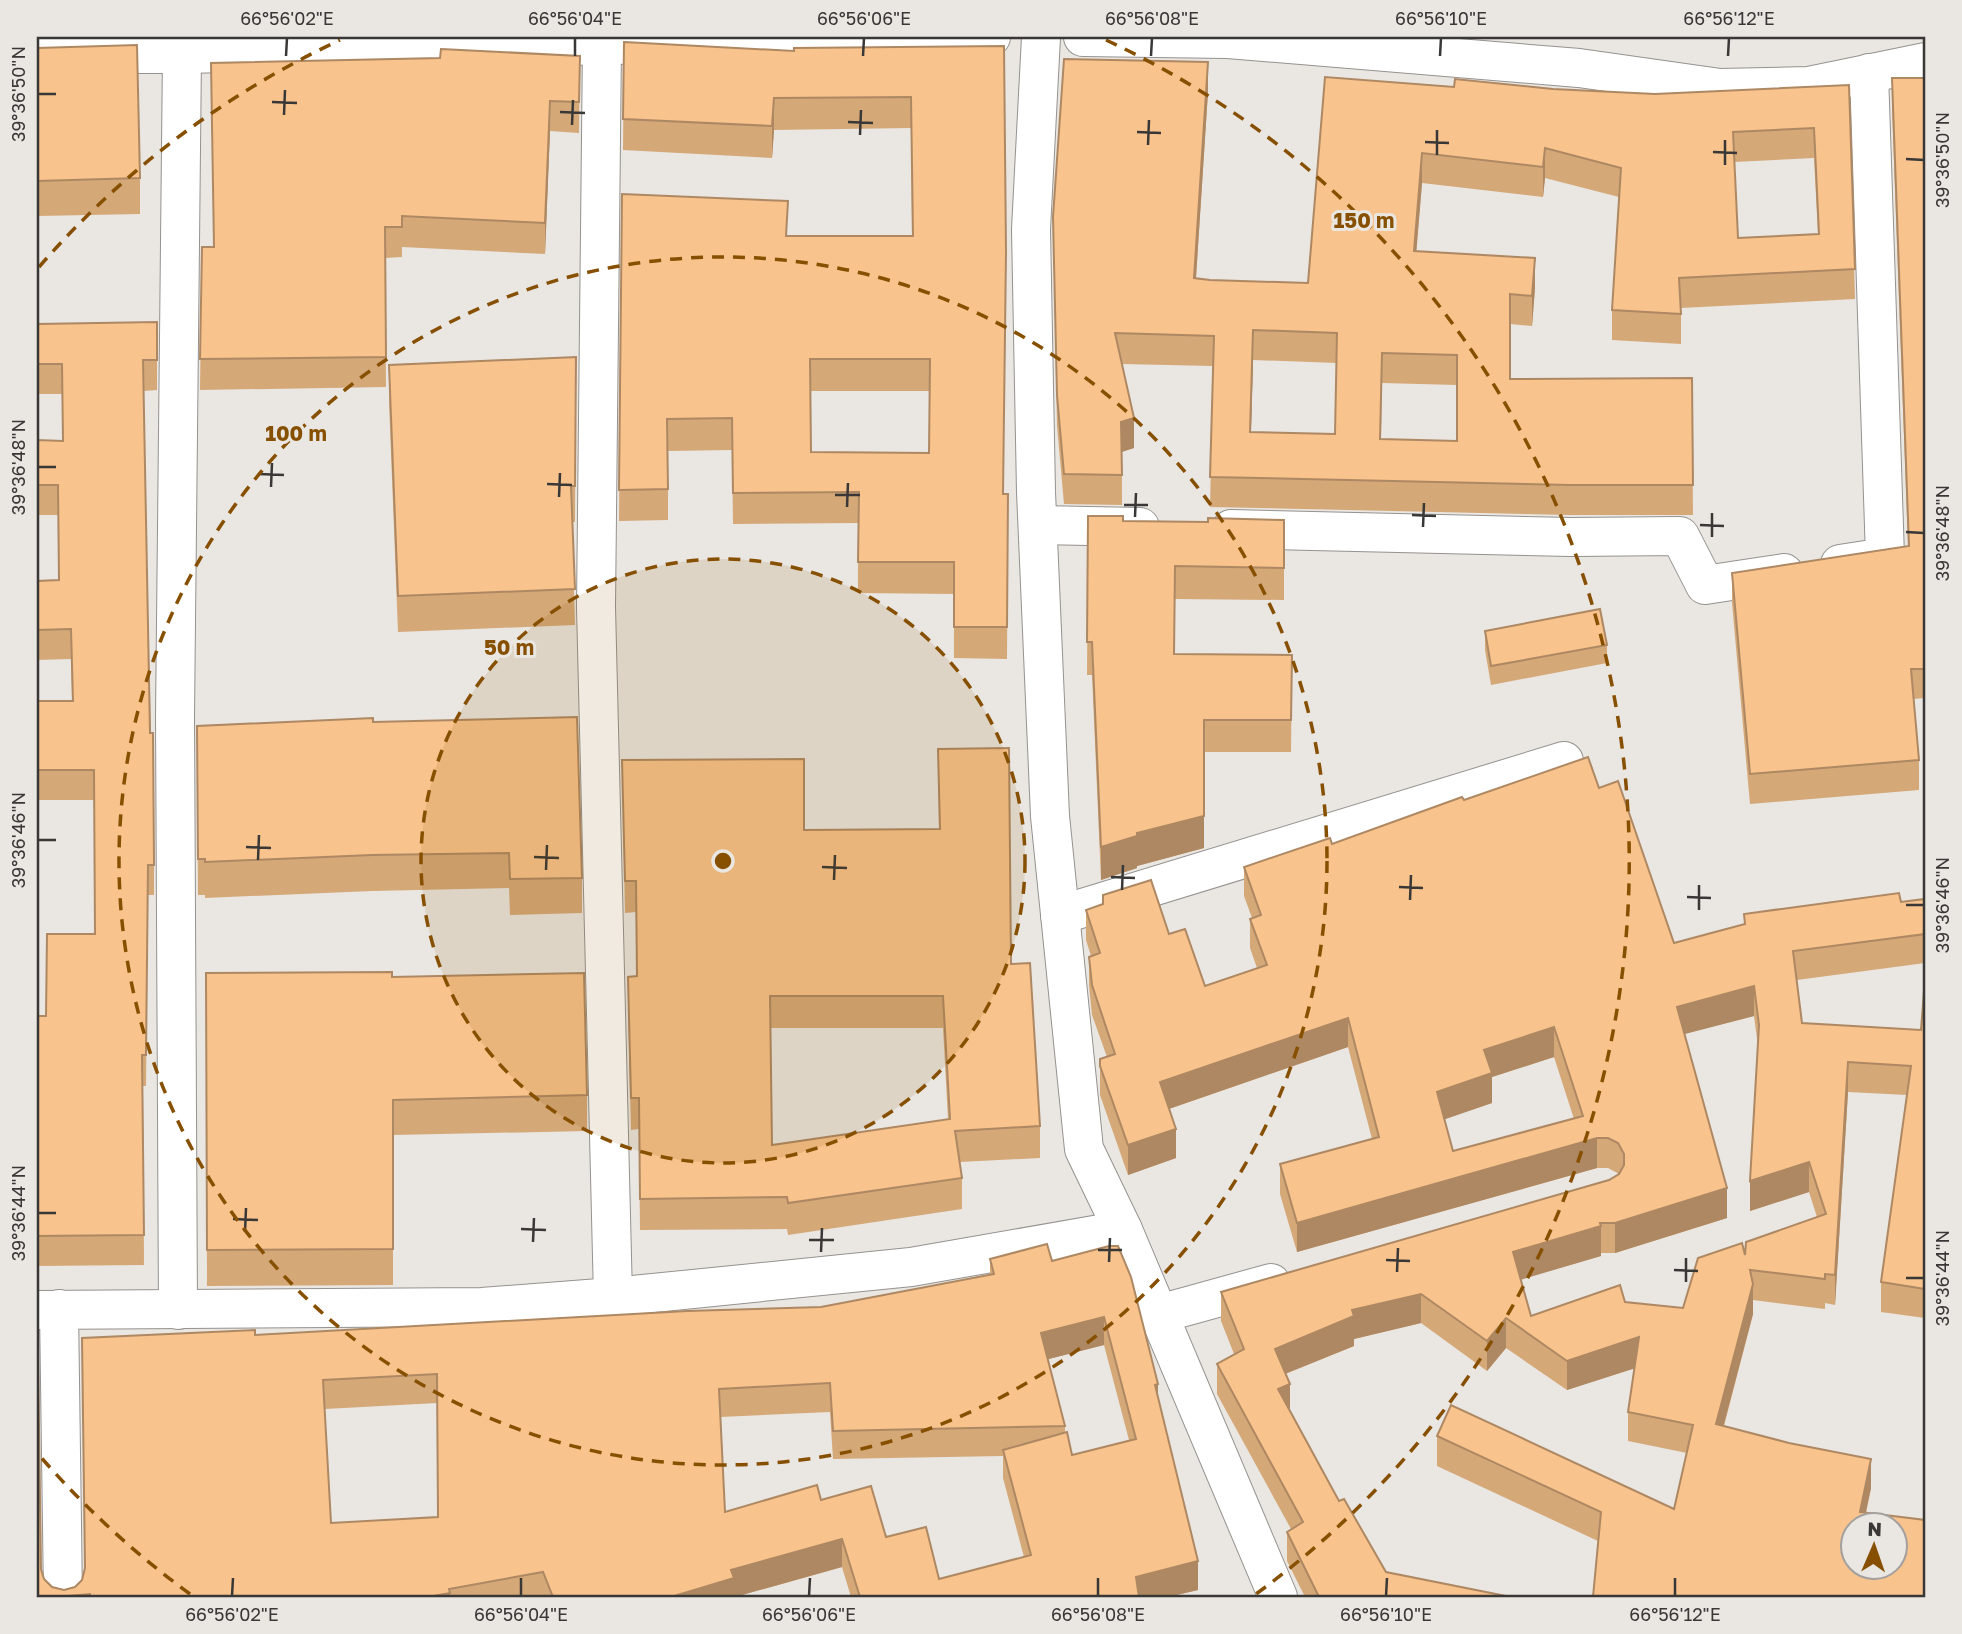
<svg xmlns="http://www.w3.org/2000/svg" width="1962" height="1634" viewBox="0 0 1962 1634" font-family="'Golos Text',sans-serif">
  <rect width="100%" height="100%" fill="#eae6e2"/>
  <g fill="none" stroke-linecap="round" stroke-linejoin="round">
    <defs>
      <g id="minor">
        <path d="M1041,37L1031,229L1036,492L1050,816L1084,1149L1123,1230L1278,1597"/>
        <path d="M1083,37L1228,39L1579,68L1720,88L1808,86L1925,62"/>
        <path d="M602,44L596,607L613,1297"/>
        <path d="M37,54H182L991,37"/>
        <path d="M1038,525L1140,527"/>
        <path d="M1231,529L1571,537L1680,536L1705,585L1784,573"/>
        <path d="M1840,564L1885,557L1869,73"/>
        <path d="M1060,915L1564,761"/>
        <path d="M59,1309L63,1597"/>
        <path d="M37,1310L482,1307L613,1297L911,1267L1123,1230"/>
        <path d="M178,1310L175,717L182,54"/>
        <path d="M1159,1314L1271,1283"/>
      </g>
    </defs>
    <use href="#minor" stroke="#95928f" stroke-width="40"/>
    <use href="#minor" stroke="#fff" stroke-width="38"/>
  </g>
  <g fill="#d5a878" fill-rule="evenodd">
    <path d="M624,42L794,51L1004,46L1003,494H1008L1007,659L954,658V594L858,593V523L733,524L732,450L668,451V520L619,521L622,194L788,236H912L911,128L774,130L772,158L623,150ZM810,391H930L929,453L811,452Z"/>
    <path d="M37,48L140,178V214L37,216Z"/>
    <path d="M580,56L579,133L550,131L545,254L402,247V257L385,258L386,387L200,390L202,247H214L211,63Z"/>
    <path d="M1892,78H1925V698L1913,699L1919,760V790L1750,804L1732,603V573L1908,546L1892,108Z"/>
    <path d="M1849,85L1855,299L1681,308V344L1612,340V310L1619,197L1545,178L1543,197L1422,183L1416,251L1535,288L1532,326L1510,324V379L1692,378L1693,515H1571L1210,507L1213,366L1122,364L1134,448L1122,452V505L1064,504L1057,426L1053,217L1208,92L1196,278L1210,280L1308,283L1454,87L1553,89L1655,94ZM1814,158L1818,234L1738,238L1734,162ZM1253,360L1337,363L1335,434L1251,432ZM1382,383L1457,385V441L1381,439Z"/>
    <path d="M157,322V390L143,391L154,865V895H148L146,1086H143L144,1265L37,1266V1016H46L95,934L94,800H37V701H72L71,659L37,660V581L59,580L58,515H37V440L63,441L62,394H37V324Z"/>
    <path d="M576,357L575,522H572L575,625L398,632L389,401V365Z"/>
    <path d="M1088,516L1123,521L1208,522L1284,520V600L1175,599L1174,654L1292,655L1291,752H1204V848L1137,866V868L1101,880L1092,675H1087Z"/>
    <path d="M1485,631L1607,645V663L1491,685L1485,650Z"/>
    <path d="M373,722L582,878V913L510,915L509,888L372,891L205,898V895H198L197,726Z"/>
    <path d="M938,749L1011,964L1040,1126V1158L960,1162L962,1178V1209L788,1235L787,1229L640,1230L639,1129L631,1130L628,1008V977L637,976L636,912L625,913L622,760L804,830L939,829ZM770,1028H943L948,1119L772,1145Z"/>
    <path d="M1599,788L1674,943L1744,924V914L1901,902L1925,899V963L1797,980L1802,1023L1921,1030L1925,978V1318L1881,1312V1282L1907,1095L1848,1092L1835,1305L1825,1303V1309L1753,1300V1314L1724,1426L1871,1488L1866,1513L1598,1541L1437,1466V1436L1674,1509L1687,1453L1628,1441V1412L1634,1368L1567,1390L1506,1348L1487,1371L1421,1323L1354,1339V1346L1285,1374L1290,1410L1339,1501L1386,1572L1511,1597H1305L1287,1561V1532L1291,1529L1217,1394V1364L1234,1354L1221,1321V1292L1609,1180L1619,1174L1608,1168H1597L1297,1252L1280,1194V1164L1372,1139L1348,1047L1169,1109L1176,1158L1128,1175L1100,1095V1059L1107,1057L1092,1015L1089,986V957L1091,956L1086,940V910L1169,934L1205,986L1257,968L1250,948V919L1252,918L1244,896V867L1332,844L1464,800ZM1754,1016L1758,1046L1750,1211L1809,1192L1817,1217L1745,1255L1683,1308L1625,1302L1531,1316L1521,1279L1601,1256V1253H1615L1727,1218L1684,1034ZM1554,1057L1574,1119L1453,1151L1444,1119L1492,1103V1077Z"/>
    <path d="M206,973L392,977L587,1095V1131L393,1135V1285L207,1286Z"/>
    <path d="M1109,1246L1158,1400L1198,1590L1168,1597H851L842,1567L735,1597H37L41,1569L44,1579L52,1587L64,1590L75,1587L82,1580L255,1335L821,1307L990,1275V1259L1052,1261ZM1104,1345L1129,1440L1072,1455L1065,1433V1426L1048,1359ZM437,1403L438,1517L331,1523L325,1409ZM830,1412L833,1459L1003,1456V1478L1024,1557L939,1579L886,1537L821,1500L725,1512L720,1417Z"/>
  </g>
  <g fill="#ae8862">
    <path d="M1208,62V92L1194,308V278Z"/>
    <path d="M774,98V130L772,158V126Z"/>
    <path d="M550,101V131L545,254V223Z"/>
    <path d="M1545,148V178L1543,197V167Z"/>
    <path d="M1422,153V183L1414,281V251Z"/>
    <path d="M1535,258V288L1532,326V296Z"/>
    <path d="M1253,330V360L1250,462V432Z"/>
    <path d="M1134,418V448L1121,452V422Z"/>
    <path d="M1204,720V848L1137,866V868L1101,880V847L1137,833Z"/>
    <path d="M1754,986V1016L1677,1036V1007Z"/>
    <path d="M1348,1018V1047L1160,1112V1082Z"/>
    <path d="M1554,1027V1057L1492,1077V1103L1437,1122V1092L1484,1050Z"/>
    <path d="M1848,1062V1092L1835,1305V1275Z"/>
    <path d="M1176,1129V1158L1128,1175V1145Z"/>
    <path d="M1597,1138V1168L1297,1252V1223Z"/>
    <path d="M1809,1162V1192L1750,1211V1181Z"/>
    <path d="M1727,1188V1218L1615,1253V1223Z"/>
    <path d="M1601,1226V1256L1513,1282V1252Z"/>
    <path d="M1753,1284V1314L1716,1454V1424Z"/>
    <path d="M1421,1294V1323L1354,1339V1346L1275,1378V1349L1352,1310Z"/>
    <path d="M1104,1317V1345L1041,1361V1333Z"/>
    <path d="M1506,1318V1348L1487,1371V1341Z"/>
    <path d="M1639,1337V1367L1567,1390V1361Z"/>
    <path d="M1158,1384V1413L1155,1385Z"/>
    <path d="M1290,1384V1414L1278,1389Z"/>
    <path d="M1871,1459V1488L1863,1525L1860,1512Z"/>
    <path d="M842,1539V1567L735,1597H671L731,1570Z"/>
    <path d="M1198,1561V1590L1168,1597H1136V1577Z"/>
    <path d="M450,1593V1597H428Z"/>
  </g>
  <g fill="#f8c38c" stroke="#ae8862" stroke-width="2" fill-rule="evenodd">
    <path d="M624,42L794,51V48L1004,46L1006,252L1003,494H1008L1007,627H954V562H858L859,492L733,493L732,418L667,419L668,489L619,490L622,194L788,201L786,236H913L911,97L774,98L772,126L623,119ZM810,359H930L929,453L811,452Z"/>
    <path d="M137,45L140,178L37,181V48Z"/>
    <path d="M441,49L580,56L579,102L550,101L545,223L402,216V227H385L386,357L200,359L202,247H214L211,63L440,58Z"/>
    <path d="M1064,59L1208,62L1194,278L1210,280L1308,283L1325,77L1454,87L1455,79L1553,89L1655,94L1849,85L1855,269L1679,278L1681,314L1612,310L1621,168L1545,148L1543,167L1422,153L1414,251L1535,258L1532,296L1510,294V379L1692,378L1693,485H1571L1210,477L1214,336L1115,333L1134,418L1121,422L1122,475L1064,474L1057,395L1053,217ZM1814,128L1819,234L1738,238L1733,132ZM1253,330L1337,333L1335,434L1250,432ZM1382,353L1457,355V441L1380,439Z"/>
    <path d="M1892,78H1925V669H1911L1919,760L1750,774L1732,573L1909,546Z"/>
    <path d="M157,322V360H143L150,733H153L154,865H148L146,1055H142L144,1235L37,1236V1016H46L47,934H95L94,770H37V701H73L71,629L37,630V581L59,580L58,485H37V440L63,441L62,364H37V324Z"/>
    <path d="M576,357L575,486H571L575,589L398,596L389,365Z"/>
    <path d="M1088,516H1123V521L1208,522V518L1284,520V568L1175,566L1174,654L1292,655L1291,720H1204V816L1137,833V836L1101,847L1092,642H1087Z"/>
    <path d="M1600,609L1607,645L1491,666L1485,631Z"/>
    <path d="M577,717L582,878L510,879L509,853L372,855L205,862V859H198L197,726L373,718V722Z"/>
    <path d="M1009,748L1011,964L1030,963L1040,1126L955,1131L962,1178L788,1203L787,1197L640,1199L639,1098H631L628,977L637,976L636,881H625L622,760L804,759V830L940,829L938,749ZM770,996H943L950,1119L772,1145Z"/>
    <path d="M1588,757L1599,788L1618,781L1674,943L1745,924L1744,914L1899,893L1901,902L1925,899V934L1793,951L1802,1023L1921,1030L1925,978V1289L1881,1282L1911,1066L1848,1062L1835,1275L1825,1274V1279L1750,1270L1753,1284L1716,1424L1789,1443L1871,1459L1860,1512L1925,1520V1597H1593L1601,1512L1437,1436L1451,1405L1674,1509L1693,1425L1628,1412L1639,1337L1567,1361L1506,1318L1487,1341L1421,1294L1352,1310L1354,1316L1275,1349L1290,1384L1278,1389L1339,1501L1344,1499L1386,1572L1511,1597H1319L1287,1532L1303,1522L1217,1364L1244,1349L1221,1292L1609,1180L1619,1174L1624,1165V1154L1618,1143L1608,1138H1597L1297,1223L1280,1164L1379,1137L1348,1018L1160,1082L1176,1129L1128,1145L1100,1066V1059L1115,1054L1092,985L1089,957L1100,953L1086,910L1103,904V895L1151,880L1169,934L1185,929L1205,986L1267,965L1250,919L1261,915L1244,867L1330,838L1332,844L1462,797L1464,800ZM1754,986L1759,1025L1750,1181L1809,1162L1826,1214L1746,1242L1745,1255L1742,1243L1698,1258L1683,1308L1625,1302L1620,1285L1531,1316L1513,1252L1601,1226L1600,1223H1615L1727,1188L1677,1007ZM1554,1027L1583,1116L1453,1151L1437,1092L1492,1073L1484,1050ZM1853,1525H1895V1567H1853Z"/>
    <path d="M392,972V977L584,973L587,1095L393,1100V1249L207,1250L206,973Z"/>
    <path d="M1047,1244L1052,1261L1109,1246H1118L1131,1277L1158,1384L1155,1385L1198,1561L1136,1577L1139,1597H860L842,1539L731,1570L734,1578L671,1597H553L543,1572L449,1589L450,1593L428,1597H90V1594L56,1597H37V1359H38L41,1569L44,1579L52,1587L64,1590L75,1587L82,1580L85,1568L82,1338L255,1330V1335L687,1311L821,1307L994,1274L990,1259ZM1104,1317L1136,1439L1072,1455L1067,1432L1003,1450L1031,1555L939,1579L926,1527L886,1537L871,1486L821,1500L817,1485L725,1512L719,1389L830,1383L833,1431L1065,1426L1041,1333ZM437,1374L438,1517L331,1523L323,1380Z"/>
  </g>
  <path fill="none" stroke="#3a3837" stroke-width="2.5" d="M286,56L287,38M575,56V38M863,56L864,38M1151,56L1152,38M1440,56L1441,38M1728,56L1729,38M38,94H56M272,102L297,103M560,112L585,113M284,115L285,90M848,122L873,123M572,125L573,100M1137,132L1161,133M860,135L861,110M1425,142L1449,143M1148,145L1149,120M1713,152L1737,153M1437,155V130M1906,159L1924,160M1725,165V140M38,467H56M259,474L284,475M547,484L572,485M271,487L272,463M835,495H860M559,497L560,473M1124,505H1148M847,507L848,483M1412,515L1436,516M1135,517L1136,493M1700,525L1724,526M1423,527L1424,503M1906,532L1924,533M1712,537V513M38,840H56M246,847L271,848M534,857L559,858M258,860L259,835M822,867L847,868M546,870L547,845M1111,877L1135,878M834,880L835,855M1399,887L1423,888M1122,890L1123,865M1687,897L1711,898M1410,900L1411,875M1906,905H1924M1699,910V885M38,1213H56M233,1219L258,1220M521,1229L546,1230M245,1232L246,1208M809,1240H834M533,1242L534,1218M1098,1250H1122M821,1252L822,1228M1386,1260L1410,1261M1109,1262L1110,1238M1674,1270L1698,1271M1397,1272L1398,1248M1906,1278H1924M1686,1282V1258M232,1596L233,1578M521,1596V1578M809,1596L810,1578M1098,1596V1578M1386,1596L1387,1578M1675,1596V1578"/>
  <circle cx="723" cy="861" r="302" fill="#875000" fill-opacity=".12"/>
  <g fill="none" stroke="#875000" stroke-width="3.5" stroke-dasharray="12 9">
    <circle cx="723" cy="861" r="302"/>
    <circle cx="723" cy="861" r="604"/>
    <path d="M190 1594A906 906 0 0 1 39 1455M39 267A906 906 0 0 1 340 40M1106 40A906 906 0 0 1 1256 1594"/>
  </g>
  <circle cx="723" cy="861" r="10" fill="#875000" stroke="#eae6e2" stroke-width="3.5"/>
  <g font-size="21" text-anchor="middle" font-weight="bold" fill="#875000" stroke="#eae6e2" stroke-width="6" stroke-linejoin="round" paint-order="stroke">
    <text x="1364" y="228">150 m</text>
    <text x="296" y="441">100 m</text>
    <text x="509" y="655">50 m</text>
  </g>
  <rect width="1962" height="1634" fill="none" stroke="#eae6e2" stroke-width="77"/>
  <g transform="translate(1874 1546) rotate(2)"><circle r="33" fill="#eae6e2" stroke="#a4a09e" stroke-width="2"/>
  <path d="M0-5L12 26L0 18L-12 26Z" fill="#875000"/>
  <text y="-10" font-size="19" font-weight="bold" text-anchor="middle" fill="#3a3837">N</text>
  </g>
  <rect x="38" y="38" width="1886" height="1558" fill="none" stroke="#3a3837" stroke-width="2.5"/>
  <g font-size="18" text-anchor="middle" fill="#3a3837">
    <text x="287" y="25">66°56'02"E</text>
    <text x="575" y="25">66°56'04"E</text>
    <text x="864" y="25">66°56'06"E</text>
    <text x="1152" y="25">66°56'08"E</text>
    <text x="1441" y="25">66°56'10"E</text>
    <text x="1729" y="25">66°56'12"E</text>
    <text transform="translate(19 94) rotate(-90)" y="6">39°36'50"N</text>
    <text transform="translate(1943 160) rotate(-90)" y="6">39°36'50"N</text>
    <text transform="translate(19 467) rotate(-90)" y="6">39°36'48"N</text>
    <text transform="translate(1943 533) rotate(-90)" y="6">39°36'48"N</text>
    <text transform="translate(19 840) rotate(-90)" y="6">39°36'46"N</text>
    <text transform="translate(1943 905) rotate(-90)" y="6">39°36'46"N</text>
    <text transform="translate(19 1213) rotate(-90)" y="6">39°36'44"N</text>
    <text transform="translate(1943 1278) rotate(-90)" y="6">39°36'44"N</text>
    <text x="232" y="1621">66°56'02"E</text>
    <text x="521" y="1621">66°56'04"E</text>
    <text x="809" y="1621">66°56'06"E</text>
    <text x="1098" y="1621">66°56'08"E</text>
    <text x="1386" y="1621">66°56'10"E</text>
    <text x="1675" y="1621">66°56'12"E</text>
  </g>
</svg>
